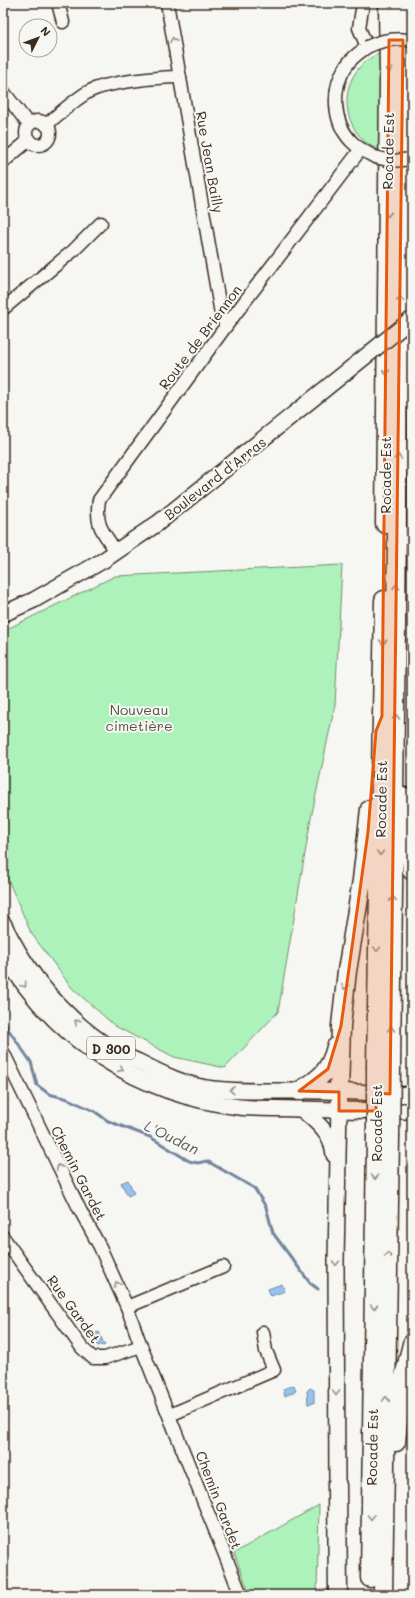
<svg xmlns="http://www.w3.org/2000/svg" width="415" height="1598" viewBox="0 0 415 1598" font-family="Mali,sans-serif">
  <rect width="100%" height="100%" fill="#f6f6f2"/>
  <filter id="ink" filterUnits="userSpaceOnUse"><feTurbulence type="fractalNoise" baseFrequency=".025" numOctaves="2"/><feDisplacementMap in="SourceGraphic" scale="8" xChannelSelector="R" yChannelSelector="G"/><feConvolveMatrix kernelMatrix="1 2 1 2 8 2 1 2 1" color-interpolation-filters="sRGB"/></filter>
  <g filter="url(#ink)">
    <g fill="#adf1bb" stroke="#748e6c">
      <path d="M381,53L379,150C336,132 336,69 381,53Z"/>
      <path d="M342,565L335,705L311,818L278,1012L225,1068L174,1057L115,1026L72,988L31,933L3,868V631L115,576Z"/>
      <path d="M319,1505L317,1593L314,1595H250L234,1553Z"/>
    </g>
    <g fill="#96c3f0" stroke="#72869c">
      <path d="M128,1180L134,1193L128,1196L121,1183Z"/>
      <path d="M282,1284L285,1291L271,1296L268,1289Z"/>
      <path d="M99,1332L103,1342L105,1343L104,1346L100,1345L98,1346L93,1334Z"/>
      <path d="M294,1385L296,1391L285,1396L283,1389Z"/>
      <path d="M310,1388L314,1390V1403L308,1404L307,1391Z"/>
    </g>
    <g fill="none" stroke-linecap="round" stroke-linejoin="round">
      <path stroke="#72869c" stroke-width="3" d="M3,1019L8,1029L31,1062L37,1085L49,1094L68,1099L94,1111L108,1121L150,1137L189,1161L198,1163L207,1161L254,1188L266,1207L273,1233L310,1283L318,1289"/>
      <defs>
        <g id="minor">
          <path d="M58,3L63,22"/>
          <path d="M167,3L221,314L226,326"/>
          <path d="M363,3L359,28L367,47C360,52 352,57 347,65C331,87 332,122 352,142C359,149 367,153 375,157"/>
          <path d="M3,91L29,125"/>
          <circle cx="38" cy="133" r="12"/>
          <path d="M46,125C60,113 73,101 88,92C106,82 158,77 180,77"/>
          <path d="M3,162L29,140"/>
          <path d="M3,309L74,250L101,223"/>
          <path d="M116,551C102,531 95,525 99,500L226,326L361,149"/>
          <path d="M3,1052L80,1210L100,1247L127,1307L141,1346L241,1595"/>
          <path d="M3,1237L82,1348L93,1358H105L141,1346"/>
          <path d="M127,1307L223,1267"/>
          <path d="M170,1415L274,1370L266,1351L263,1332"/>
        </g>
        <g id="major">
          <path d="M3,614L34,600L104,560L158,523L371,352"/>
          <path d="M3,923C28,975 65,1020 115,1051C122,1056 131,1058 139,1062C162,1074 187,1086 213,1089C239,1092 265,1091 291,1091C332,1090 372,1093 412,1095"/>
          <path d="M3,952C53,1040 139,1095 239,1107C259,1109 280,1108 300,1109C337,1110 375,1111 412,1111"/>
          <path d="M301,1109C316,1121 333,1135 334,1155"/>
          <path d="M337,1485L336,1261L339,1102"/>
        </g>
        <g id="highway">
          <path d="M385,524L389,78L388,3"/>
          <path d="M405,797L412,871"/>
          <path d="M376,1066L384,600"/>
          <path d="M391,1068L403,3"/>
          <path d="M299,1091C320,1079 330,1071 336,1047"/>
          <path d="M339,1092L341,1026L347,971L362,880L370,809"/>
          <path d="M396,1442L402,1385L412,1344"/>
          <path d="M337,1485L338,1595"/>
          <path d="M370,1578L376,1138"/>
          <path d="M383,1595L390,1137"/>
        </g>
      </defs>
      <use href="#minor" stroke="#3b2a1e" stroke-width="15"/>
      <use href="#major" stroke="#3b2a1e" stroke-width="18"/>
      <use href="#highway" stroke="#3b2a1e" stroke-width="21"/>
      <use href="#minor" stroke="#f6f6f2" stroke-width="12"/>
      <use href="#major" stroke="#f6f6f2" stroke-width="15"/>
      <use href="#highway" stroke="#f6f6f2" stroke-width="18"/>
      <defs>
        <g id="minor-bridge">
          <path d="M367,47C382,40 396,37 412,41"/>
          <path d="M375,157L392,161L412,159"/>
        </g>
        <path id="major-bridge" d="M371,352L412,319"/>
        <g id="highway-bridge">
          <path d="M376,1066V1138"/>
          <path d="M390,1137L391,1068"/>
        </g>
      </defs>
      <use href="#minor-bridge" stroke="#3b2a1e" stroke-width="15" stroke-linecap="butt"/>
      <use href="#major-bridge" stroke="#3b2a1e" stroke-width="18" stroke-linecap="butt"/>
      <use href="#highway-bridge" stroke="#3b2a1e" stroke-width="21" stroke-linecap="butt"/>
      <use href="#minor-bridge" stroke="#f6f6f2" stroke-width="12"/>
      <use href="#major-bridge" stroke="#f6f6f2" stroke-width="15"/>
      <use href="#highway-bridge" stroke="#f6f6f2" stroke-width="18"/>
    </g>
    <defs><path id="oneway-chevron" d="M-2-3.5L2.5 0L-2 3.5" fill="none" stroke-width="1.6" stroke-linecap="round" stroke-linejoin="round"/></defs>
    <g stroke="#989088">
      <use href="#oneway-chevron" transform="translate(173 40) rotate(-100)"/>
      <use href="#oneway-chevron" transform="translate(389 70) rotate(89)"/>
      <use href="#oneway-chevron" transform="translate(388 214) rotate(91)"/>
      <use href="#oneway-chevron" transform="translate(400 299) rotate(-89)"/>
      <use href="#oneway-chevron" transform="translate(386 372) rotate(91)"/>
      <use href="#oneway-chevron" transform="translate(398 457) rotate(-89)"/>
      <use href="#oneway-chevron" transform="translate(396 587) rotate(-90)"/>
      <use href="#oneway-chevron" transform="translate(383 642) rotate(91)"/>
      <use href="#oneway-chevron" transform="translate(396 717) rotate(-90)"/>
      <use href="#oneway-chevron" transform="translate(380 853) rotate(92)"/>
      <use href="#oneway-chevron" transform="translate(393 899) rotate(-89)"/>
      <use href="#oneway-chevron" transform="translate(377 949) rotate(91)"/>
      <use href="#oneway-chevron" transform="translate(24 985) rotate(54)"/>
      <use href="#oneway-chevron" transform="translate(345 987) rotate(97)"/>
      <use href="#oneway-chevron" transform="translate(77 1022) rotate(-139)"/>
      <use href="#oneway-chevron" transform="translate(391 1029) rotate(-89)"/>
      <use href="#oneway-chevron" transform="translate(121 1069) rotate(27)"/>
      <use href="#oneway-chevron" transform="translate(232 1090) rotate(-177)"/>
      <use href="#oneway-chevron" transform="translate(59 1167) rotate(-116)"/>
      <use href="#oneway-chevron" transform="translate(375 1177) rotate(91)"/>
      <use href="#oneway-chevron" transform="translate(388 1255) rotate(-89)"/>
      <use href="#oneway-chevron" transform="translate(336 1263) rotate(91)"/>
      <use href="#oneway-chevron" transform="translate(117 1284) rotate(-114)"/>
      <use href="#oneway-chevron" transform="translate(374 1307) rotate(91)"/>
      <use href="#oneway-chevron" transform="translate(336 1393) rotate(90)"/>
      <use href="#oneway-chevron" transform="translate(386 1399) rotate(-89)"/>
      <use href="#oneway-chevron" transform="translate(371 1517) rotate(91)"/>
    </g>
  </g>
  <path fill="#e8590c" fill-opacity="0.2" stroke="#e8590c" stroke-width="3" stroke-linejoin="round" d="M389,40H403L390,1094L376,1093V1111H339V1092L299,1091L328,1069L341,1026L368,832L376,731L382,716Z"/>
  <g text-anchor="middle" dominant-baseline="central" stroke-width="4" stroke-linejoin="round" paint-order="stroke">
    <rect fill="#f6f6f2" stroke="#73675e" stroke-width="1" x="87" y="1037" width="48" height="22" rx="3"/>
    <g font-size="13" font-weight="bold" fill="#3b2a1e">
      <text x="111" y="1048">D 300</text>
    </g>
    <g font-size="14" fill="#3b2a1e" stroke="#f6f6f2">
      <text transform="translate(388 151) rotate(-89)">Rocade Est</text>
      <text transform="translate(210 162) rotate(80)">Rue Jean Bailly</text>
      <text transform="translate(200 337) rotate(-53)">Route de Briennon</text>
      <text transform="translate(385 475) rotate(-90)">Rocade Est</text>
      <text transform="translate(215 478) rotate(-38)">Boulevard d'Arras</text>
      <text transform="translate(381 799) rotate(-89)">Rocade Est</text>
      <text transform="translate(376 1123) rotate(-90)">Rocade Est</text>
      <text transform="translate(79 1173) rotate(63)">Chemin Gardet</text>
      <text transform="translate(74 1309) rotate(54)">Rue Gardet</text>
      <text transform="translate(372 1447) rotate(-89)">Rocade Est</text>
      <text transform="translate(219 1500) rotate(69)">Chemin Gardet</text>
    </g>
    <g font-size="14" fill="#52523d" stroke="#f6f6f2">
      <text x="139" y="709">Nouveau<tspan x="139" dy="16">cimetière</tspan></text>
    </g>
    <g font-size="15" font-style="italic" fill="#56585d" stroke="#f6f6f2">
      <text transform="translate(172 1137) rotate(26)">L'Oudan</text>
    </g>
  </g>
  <rect width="415" height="1598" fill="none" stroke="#f6f6f2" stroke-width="16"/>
  <rect x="8" y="8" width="399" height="1582" fill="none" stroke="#3b2a1e" stroke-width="1.5" filter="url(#ink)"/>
  <g transform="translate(38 38) rotate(48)"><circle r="19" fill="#f6f6f2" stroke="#aba49d"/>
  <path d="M0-3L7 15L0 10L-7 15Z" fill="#3b2a1e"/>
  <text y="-6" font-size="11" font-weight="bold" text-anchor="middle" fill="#3b2a1e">N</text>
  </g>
</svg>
